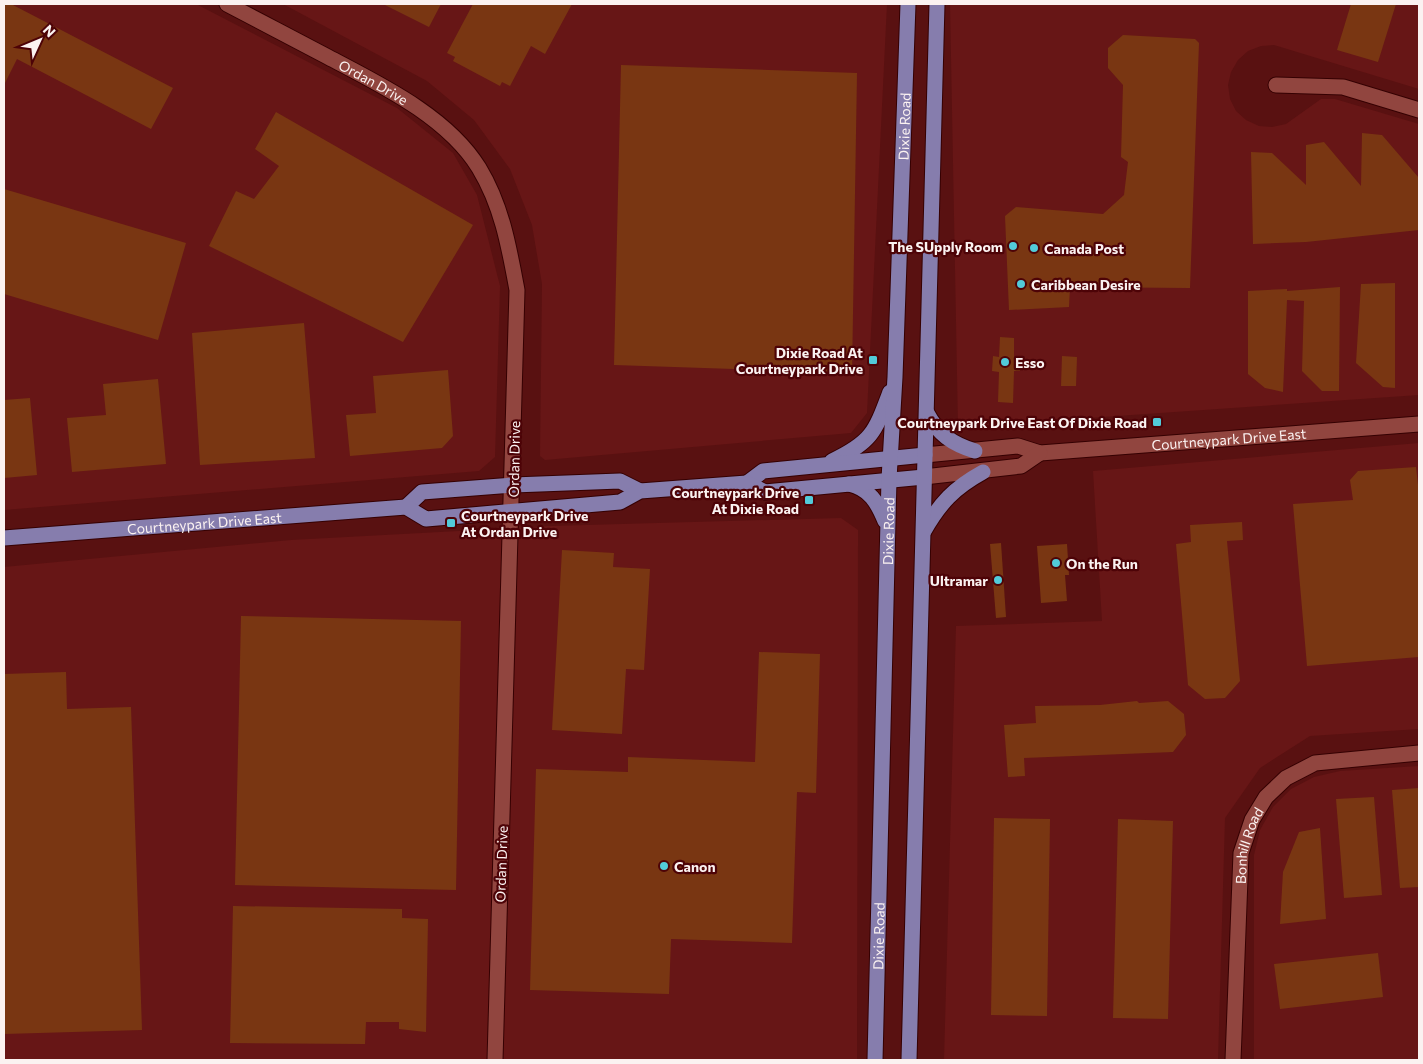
<svg xmlns="http://www.w3.org/2000/svg" width="1423" height="1064" viewBox="0 0 1423 1064" font-family="Commissioner,sans-serif">
  <rect width="100%" height="100%" fill="#591111"/>
  <g fill="#671616">
    <path d="M4,4H196L397,108L453,153L477,195L500,286L495,457L479,471L4,510Z"/>
    <path d="M283,4H887L867,413L851,433L545,460L540,456L542,284L532,225L510,169L474,120L427,81Z"/>
    <path d="M950,4H1419V89L1274,45L1261,46L1248,51L1238,60L1231,72L1228,85L1230,99L1236,111L1246,120L1259,126L1272,127L1286,124L1321,99H1335L1419,124V395L958,427Z"/>
    <path d="M1419,443V729L1310,736L1260,768L1225,818L1218,1060H944L956,626L1102,621L1093,471Z"/>
    <path d="M841,518L858,530L857,1060H4V567L291,540L551,526Z"/>
    <path d="M1419,766V1060H1254V855L1260,830L1273,807L1291,789L1314,777L1340,771Z"/>
  </g>
  <g fill="#793612">
    <path d="M4,4H11L173,88L151,129L17,59L4,85Z"/>
    <path d="M383,4H441L429,27Z"/>
    <path d="M473,4H572L545,54L531,46L510,86L502,82L500,86L453,61L455,57L447,53Z"/>
    <path d="M1351,4H1396L1378,62L1337,50Z"/>
    <path d="M1123,35L1195,39L1199,43L1190,288L1070,287L1069,307L1009,310L1005,216L1016,207L1103,214L1124,195L1128,162L1121,157L1123,85L1108,68V48Z"/>
    <path d="M621,65L857,73L852,373L614,365Z"/>
    <path d="M276,112L473,225L403,342L209,246L236,191L254,199L279,166L255,149Z"/>
    <path d="M1362,133L1382,135L1419,178V230L1306,242L1253,244L1251,152L1272,153L1306,185V145L1324,142L1361,186Z"/>
    <path d="M4,189L186,243L158,340L4,294Z"/>
    <path d="M1395,283V388L1383,387L1356,363L1361,284Z"/>
    <path d="M1340,287L1339,391H1322L1302,371L1304,301L1287,300L1283,392L1265,388L1248,374V291L1287,289V291Z"/>
    <path d="M304,323L315,458L200,465L192,333Z"/>
    <path d="M1000,337L1014,338V356L1021,357L1020,371H1014L1013,403L998,402L999,372L992,371L993,356L999,357Z"/>
    <path d="M1062,356L1077,357L1076,386H1061Z"/>
    <path d="M448,370L453,436L442,448L350,456L346,415L376,413L373,376Z"/>
    <path d="M158,379L166,464L72,472L67,418L106,415L103,384Z"/>
    <path d="M30,398L37,475L4,478V400Z"/>
    <path d="M1416,467L1419,494V657L1307,666L1293,504L1353,500L1350,480L1358,471Z"/>
    <path d="M1242,522L1243,540L1227,541L1240,681L1225,698L1205,699L1188,685L1176,544L1191,542L1190,525Z"/>
    <path d="M1001,543L1006,617L996,618L990,544Z"/>
    <path d="M1067,544L1069,575H1065L1067,601L1041,603L1037,546Z"/>
    <path d="M562,550L614,553L613,567L650,569L644,670L626,669L622,734L552,730Z"/>
    <path d="M241,616L461,621L456,890L235,885Z"/>
    <path d="M759,652L820,654L816,793L797,792L792,943L671,939L669,994L530,990L536,769L628,772V757L755,762Z"/>
    <path d="M66,672L67,709L131,707L142,1030L4,1034V674Z"/>
    <path d="M1137,701L1139,703L1168,701L1184,714L1186,735L1173,752L1024,758L1025,776L1008,777L1004,725L1036,723L1035,706L1100,705Z"/>
    <path d="M1419,788V887L1400,888L1392,790Z"/>
    <path d="M1374,797L1382,895L1344,898L1336,799Z"/>
    <path d="M994,818L1050,819L1047,1016L991,1015Z"/>
    <path d="M1118,819L1173,821L1168,1019L1113,1018Z"/>
    <path d="M1320,828L1326,919L1280,924L1283,872L1299,832Z"/>
    <path d="M233,906L402,909V918L428,919L426,1032L399,1029V1022H366L365,1044L230,1043Z"/>
    <path d="M1378,953L1383,997L1280,1009L1274,964Z"/>
  </g>
  <g fill="none" stroke-linecap="round" stroke-linejoin="round">
    <defs>
      <g id="minor">
        <path id="s1" d="M227,4C261,22 294,39 328,57C379,84 447,116 479,168C502,206 509,247 517,290L495,1060"/>
        <path d="M1276,85L1343,87L1419,110"/>
        <path id="s2" d="M925,455L1018,446L1040,453L1419,424"/>
        <path d="M924,477L1021,466L1040,453"/>
        <path id="s3" d="M1233,1060L1241,853L1252,820L1266,797L1286,778L1315,763L1419,753"/>
      </g>
      <g id="major">
        <path d="M927,413C938,434 952,444 975,451"/>
        <path d="M832,461C872,442 875,432 890,392"/>
        <path d="M747,483L763,471L925,455"/>
        <path d="M849,484C870,489 877,502 885,521"/>
        <path d="M406,507L422,492L513,485L620,481L640,491"/>
        <path d="M924,531C940,503 954,488 983,472"/>
        <path id="s4" d="M4,538L406,507L426,519L620,502L640,491L747,483L765,492L924,477"/>
        <path id="s5" d="M875,1060L889,479L895,377L908,4"/>
        <path d="M909,1060L937,4"/>
      </g>
    </defs>
    <use href="#minor" stroke="#350002" stroke-width="17"/>
    <use href="#major" stroke="#350002" stroke-width="17"/>
    <use href="#minor" stroke="#91453f" stroke-width="15"/>
    <use href="#major" stroke="#867dad" stroke-width="15"/>
  </g>
  <g fill="#52cbd9" stroke="#4d0307" stroke-width="2">
    <circle cx="1013" cy="246" r="5"/>
    <circle cx="1034" cy="248" r="5"/>
    <circle cx="1021" cy="284" r="5"/>
    <rect x="868" y="355" width="10" height="10" rx="2.5"/>
    <circle cx="1005" cy="362" r="5"/>
    <rect x="1152" y="417" width="10" height="10" rx="2.5"/>
    <rect x="804" y="495" width="10" height="10" rx="2.5"/>
    <rect x="446" y="518" width="10" height="10" rx="2.5"/>
    <circle cx="1056" cy="563" r="5"/>
    <circle cx="998" cy="580" r="5"/>
    <circle cx="664" cy="866" r="5"/>
  </g>
  <g text-anchor="middle" dominant-baseline="central" stroke-width="4.5" stroke-linejoin="round" paint-order="stroke">
    <g font-size="14" fill="#fbf2f1" stroke="#4d0307">
      <text stroke="none"><textPath href="#s1" startOffset="166">Ordan Drive</textPath></text>
      <text stroke="none"><textPath href="#s5" startOffset="934">Dixie Road</textPath></text>
      <text stroke="none"><textPath href="#s2" startOffset="306">Courtneypark Drive East</textPath></text>
      <text transform="translate(514 459) rotate(-89)">Ordan Drive</text>
      <text stroke="none"><textPath href="#s4" startOffset="201">Courtneypark Drive East</textPath></text>
      <text stroke="none"><textPath href="#s5" startOffset="529">Dixie Road</textPath></text>
      <text stroke="none"><textPath href="#s3" startOffset="216">Bonhill Road</textPath></text>
      <text transform="translate(501 864) rotate(-88)">Ordan Drive</text>
      <text stroke="none"><textPath href="#s5" startOffset="124">Dixie Road</textPath></text>
    </g>
    <g font-size="14" font-weight="bold" fill="#fbf2f1" stroke="#4d0307" text-anchor="start">
      <text x="1003" y="246" text-anchor="end">The SUpply Room</text>
      <text x="1044" y="248">Canada Post</text>
      <text x="1031" y="284">Caribbean Desire</text>
      <text x="863" y="352" text-anchor="end">Dixie Road At<tspan x="863" dy="16">Courtneypark Drive</tspan></text>
      <text x="1015" y="362">Esso</text>
      <text x="1147" y="422" text-anchor="end">Courtneypark Drive East Of Dixie Road</text>
      <text x="799" y="492" text-anchor="end">Courtneypark Drive<tspan x="799" dy="16">At Dixie Road</tspan></text>
      <text x="461" y="515">Courtneypark Drive<tspan x="461" dy="16">At Ordan Drive</tspan></text>
      <text x="1066" y="563">On the Run</text>
      <text x="988" y="580" text-anchor="end">Ultramar</text>
      <text x="674" y="866">Canon</text>
    </g>
  </g>
  <rect width="1423" height="1064" fill="none" stroke="#fbf2f1" stroke-width="10"/>
  <g transform="translate(40 40) rotate(46)" stroke="#4d0307" stroke-width="4" paint-order="stroke">
  <path d="M0-4L9 19L0 12L-9 19Z" fill="#fbf2f1"/>
  <text y="-8" font-size="14" font-weight="bold" text-anchor="middle" fill="#fbf2f1">N</text>
  </g>
</svg>
